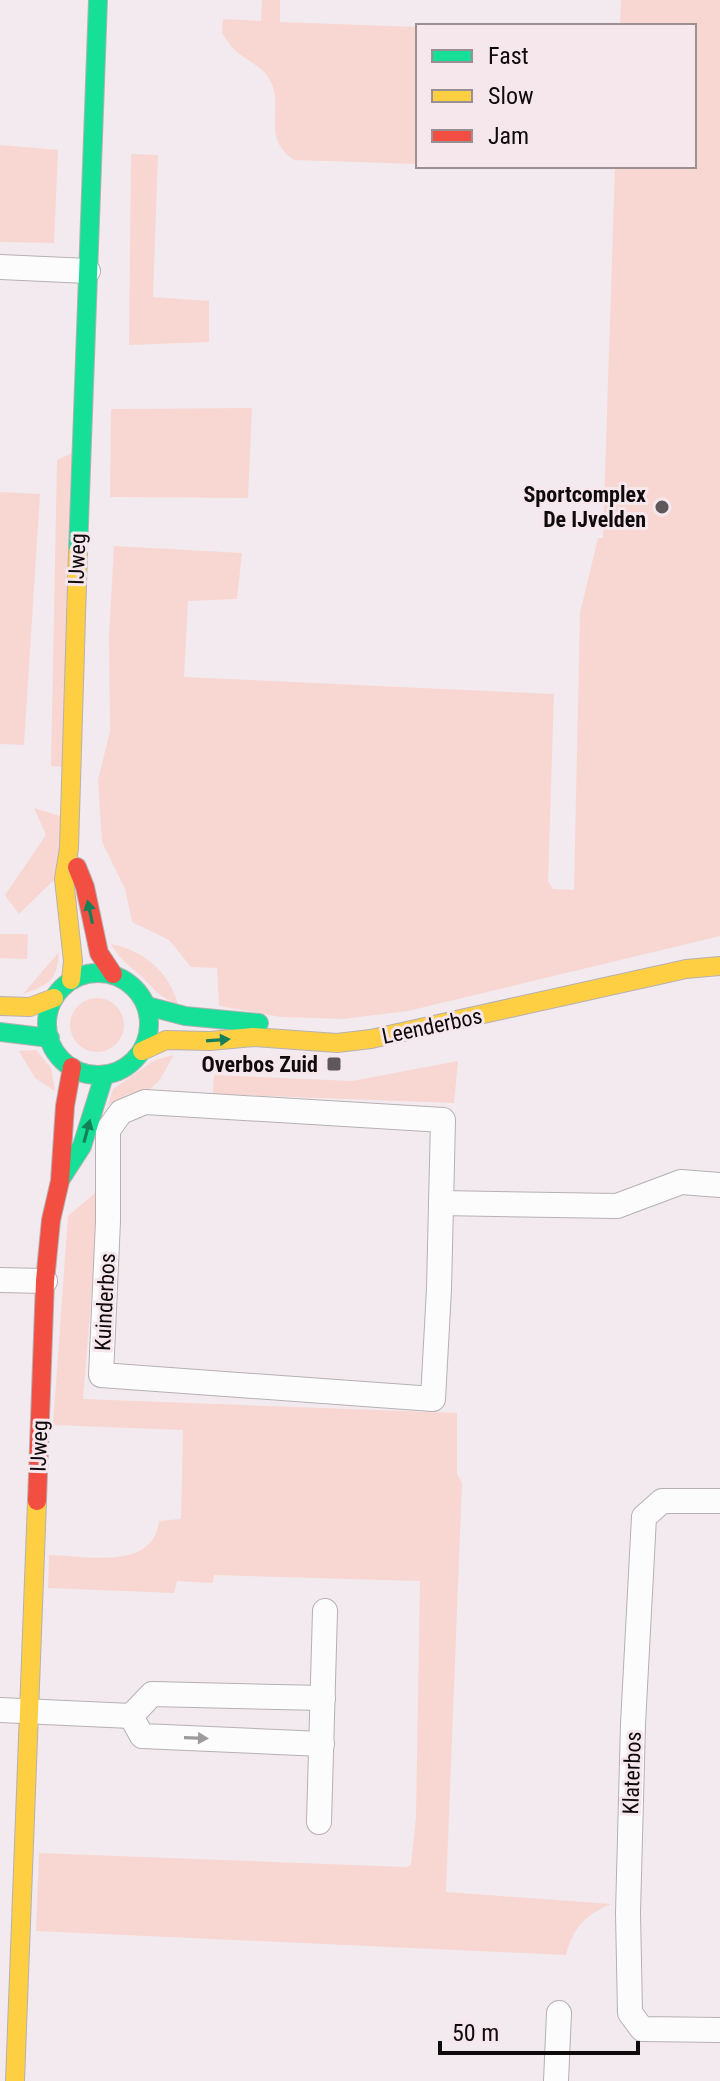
<svg xmlns="http://www.w3.org/2000/svg" width="720" height="2081" viewBox="0 0 720 2081" font-family="'Roboto Condensed',sans-serif">
  <rect width="100%" height="100%" fill="#f2eaee"/>
  <g fill="#f8d7d2">
    <path d="M262,0H280V22L418,27V164L294,160C260,137 285,110 270,80C263,67 248,61 237,52C231,47 226,39 222,33L223,19L261,21Z"/>
    <path d="M621,0H720V936L408,1011L343,1019L281,1017L219,1006L217,968L191,967L169,940L132,922L125,889L102,842L98,780L110,731L109,637L114,546L242,553L237,599L188,601L184,677L554,694L548,881L553,889L574,890L580,613L598,538H603L615,166H694V26H620Z"/>
    <path d="M0,145L58,150L54,243L0,242Z"/>
    <path d="M131,154L158,155L153,297L209,301V342L129,345Z"/>
    <path d="M252,408L248,498L110,497L111,409Z"/>
    <path d="M79,450L67,767L51,766L57,460Z"/>
    <path d="M0,492L40,494L24,745L0,744Z"/>
    <path d="M34,808L63,817L61,873L19,914L5,895L46,835Z"/>
    <path d="M0,934H28L27,959L0,958Z"/>
    <path d="M111,944C143,950 170,972 178,1005C157,995 157,992 142,977C130,966 119,959 111,944Z"/>
    <path d="M59,952C57,981 50,984 23,994Z"/>
    <circle cx="97" cy="1025" r="27"/>
    <path d="M36,1050L51,1068L55,1091L35,1078L19,1051Z"/>
    <path d="M174,1055L159,1081L150,1089L143,1094H128L108,1105L113,1089L155,1060Z"/>
    <path d="M458,1061L454,1103L213,1094L214,1075L352,1081Z"/>
    <path d="M100,1189L83,1399L457,1413V1474L462,1483L446,1892L611,1904C585,1915 573,1928 566,1955L36,1931L39,1853L406,1867L411,1865L416,1817L420,1581L214,1575L213,1583L177,1581L174,1593L48,1588L49,1555C85,1556 154,1571 159,1521L181,1519L183,1430L53,1425L68,1216Z"/>
  </g>
  <g fill="none" stroke-linecap="round" stroke-linejoin="round">
    <defs>
      <g id="street">
        <path d="M0,267L88,271"/>
        <path d="M145,1102L443,1120L439,1289L433,1399L101,1375L108,1221V1130L121,1112Z"/>
        <path d="M441,1203L617,1206L681,1182L720,1185"/>
        <path d="M0,1280L45,1281"/>
        <path d="M720,1501H662L644,1517L633,1724L628,1913L630,2013L642,2029L720,2030"/>
        <path d="M0,1710L131,1716L152,1694L323,1698"/>
        <path d="M131,1716L142,1736L322,1744"/>
        <path d="M319,1822L325,1611"/>
        <path d="M556,2081L559,2013"/>
      </g>
      <g id="fast">
        <path d="M78,551L98,0"/>
        <circle cx="98" cy="1024" r="51"/>
        <path d="M147,1006L185,1016L259,1023"/>
        <path d="M0,1032L50,1038"/>
        <path d="M62,1177L82,1146L104,1076"/>
      </g>
      <g id="slow">
        <path d="M71,980L73,961L64,879L69,848L78,551"/>
        <path d="M0,1006L30,1007L54,998"/>
        <path d="M142,1051L166,1040L210,1041L253,1037L337,1043L371,1039L686,969L720,966"/>
        <path d="M15,2081L37,1501"/>
      </g>
      <g id="jam">
        <path d="M77,867L85,887L99,953L113,974"/>
        <path d="M37,1501L45,1281L51,1220L60,1181L65,1106L72,1067"/>
      </g>
    </defs>
    <use href="#street" stroke="#b6b0b3" stroke-width="26"/>
    <use href="#fast" stroke="#b6b0b3" stroke-width="20"/>
    <use href="#slow" stroke="#b6b0b3" stroke-width="20"/>
    <use href="#jam" stroke="#b6b0b3" stroke-width="20"/>
    <use href="#street" stroke="#fdfcfc" stroke-width="24"/>
    <use href="#fast" stroke="#16e098" stroke-width="18"/>
    <use href="#slow" stroke="#ffcf43" stroke-width="18"/>
    <use href="#jam" stroke="#f24e42" stroke-width="18"/>
  </g>
  <defs><path id="oneway-solid" d="M-6-.8H1V-3.2L6.5 0L1 3.2V.8H-6Z" transform="scale(2)"/></defs>
  <g fill="#138059">
    <use href="#oneway-solid" transform="translate(90 912) rotate(-102)"/>
    <use href="#oneway-solid" transform="translate(218 1040) rotate(-4)"/>
    <use href="#oneway-solid" transform="translate(87 1131) rotate(-75)"/>
  </g>
  <use fill="#9e9b9c" href="#oneway-solid" transform="translate(196 1738) rotate(2)"/>
  <g fill="#5e585b" stroke="#f6e7ed" stroke-width="3">
    <circle cx="662" cy="507" r="8"/>
    <rect x="326" y="1056" width="16" height="16" rx="4"/>
  </g>
  <g text-anchor="middle" dominant-baseline="central" stroke-width="6" stroke-linejoin="round" paint-order="stroke">
    <g font-size="22" font-weight="bold" fill="#0f0a0c" stroke="#f6e7ed" text-anchor="end">
      <text x="646" y="494">Sportcomplex<tspan x="646" dy="25">De IJvelden</tspan></text>
      <text x="318" y="1064">Overbos Zuid</text>
    </g>
    <g font-size="22" fill="#0f0a0c" stroke="#f6e7ed">
      <text transform="translate(77 559) rotate(-88)">IJweg</text>
      <text transform="translate(432 1026) rotate(-12)">Leenderbos</text>
      <text transform="translate(105 1302) rotate(-87)">Kuinderbos</text>
      <text transform="translate(39 1446) rotate(-88)">IJweg</text>
      <text transform="translate(632 1773) rotate(-88)">Klaterbos</text>
    </g>
  </g>
  <rect x="416" y="24" width="280" height="144" fill="#f6e7ed" stroke="#9a8f93" stroke-width="2"/>
  <rect x="432" y="50" width="40" height="12" fill="#16e098" stroke="#9a8f93" stroke-width="2"/>
  <text x="488" y="64" font-size="24" fill="#0f0a0c">Fast</text>
  <rect x="432" y="90" width="40" height="12" fill="#ffcf43" stroke="#9a8f93" stroke-width="2"/>
  <text x="488" y="104" font-size="24" fill="#0f0a0c">Slow</text>
  <rect x="432" y="130" width="40" height="12" fill="#f24e42" stroke="#9a8f93" stroke-width="2"/>
  <text x="488" y="144" font-size="24" fill="#0f0a0c">Jam</text>
  <path d="M440 2041v12h198v-12" fill="none" stroke="#0f0a0c" stroke-width="4"/>
  <text x="452" y="2041" font-size="24" fill="#0f0a0c" stroke="#f6e7ed" stroke-width="6" paint-order="stroke">50 m</text>
</svg>
